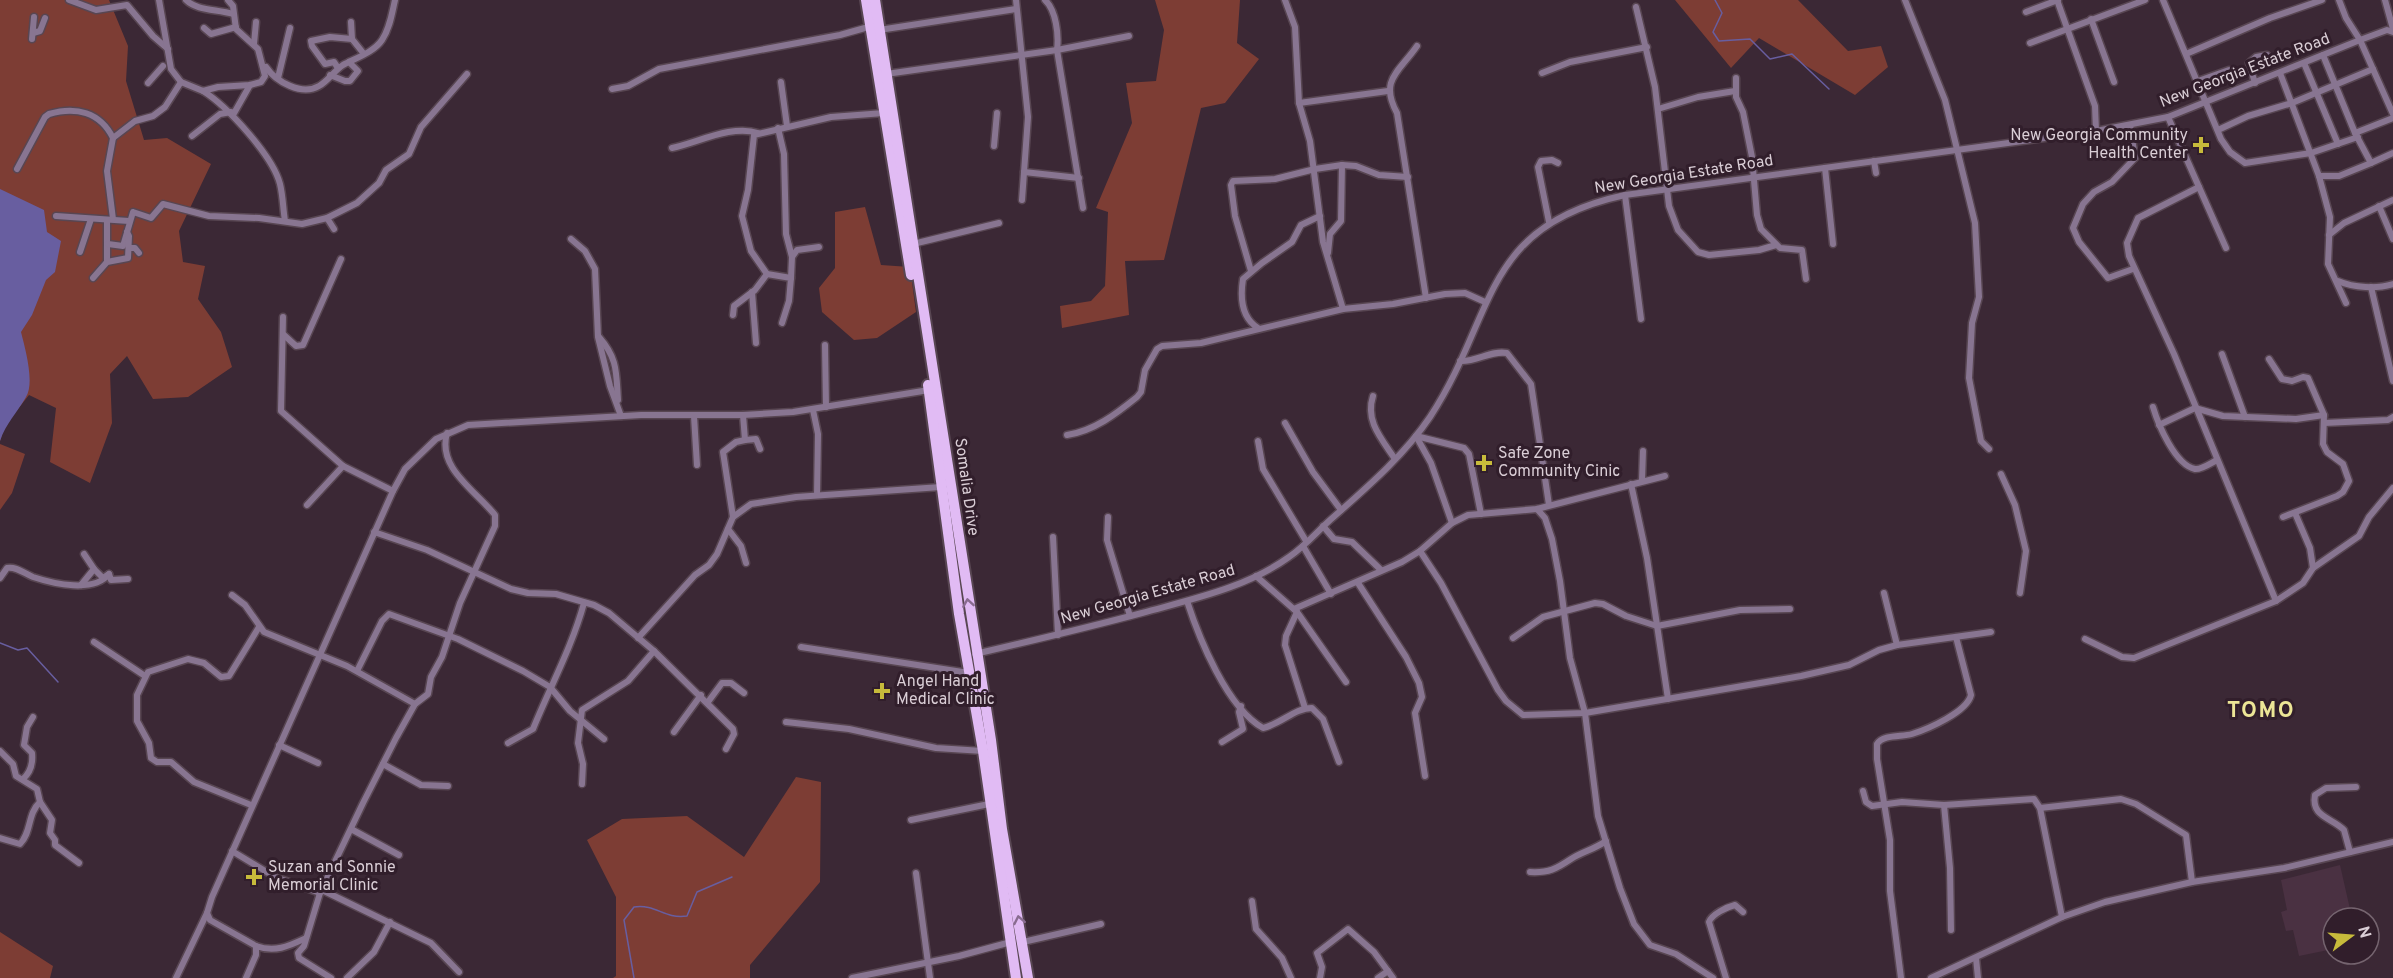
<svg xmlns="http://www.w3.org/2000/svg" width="2393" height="978" viewBox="0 0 2393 978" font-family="Overpass,sans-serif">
  <rect width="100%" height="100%" fill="#3b2835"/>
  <path fill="#4a3142" d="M2340,865L2352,918H2333V949L2299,956L2293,930L2286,931L2281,912L2287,910L2281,880Z"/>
  <g fill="#7d3d34">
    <path d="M0,0H109L128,46L126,81L144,140L167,138L211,164L179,231L183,262L205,266L198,299L221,332L232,367L188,397L153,399L127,356L110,374L112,423L90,483L50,462L56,408L29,395L5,425L0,441Z"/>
    <path d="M1155,0H1240L1237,43L1259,59L1225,103L1201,108L1164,260L1125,261L1129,315L1062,328L1060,306L1091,301L1105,286L1108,212L1096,208L1132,123L1126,83L1156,81L1164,30Z"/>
    <path d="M1675,0H1798L1848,51L1881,46L1888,67L1855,95L1759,38L1731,68Z"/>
    <path d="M865,207L881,265L910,267L916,312L877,338L854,340L822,312L819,288L835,268V212Z"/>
    <path d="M0,444L25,454L12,493L0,510Z"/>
    <path d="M796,777L821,782L820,882L750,965V978H613L616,976V897L587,840L622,819L687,816L744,857Z"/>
    <path d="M0,932L53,966L50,978H0Z"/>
  </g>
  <path fill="#685ea0" d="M0,189L44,210L47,232L61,241L55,272L46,280L32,315L21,332C25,348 35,383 26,397C17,413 6,423 0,441Z"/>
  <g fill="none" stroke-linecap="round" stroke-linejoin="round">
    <g stroke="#685ea0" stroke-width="1.5">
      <path d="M1715,0L1722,13L1713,32L1719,41L1750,39L1770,59L1792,54L1829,89"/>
      <path d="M0,643L18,650L27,648L58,682"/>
      <path d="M634,978L624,920L634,907C657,904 663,919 687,916L697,892L732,877"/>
    </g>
    <defs>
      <g id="street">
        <path d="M69,0L96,10L127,5L153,36L168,49"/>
        <path d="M159,0L171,69L181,82L203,91L218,87L250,85L261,82L265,76L258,49L236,29L233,6L228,0"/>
        <path d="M186,0C197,11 217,9 233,14"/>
        <path d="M1016,0L1028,117L1022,200"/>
        <path d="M1045,0C1056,10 1059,35 1057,50L1083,208"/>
        <path d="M1285,0L1295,27L1299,103L1310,141L1323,242L1343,309"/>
        <path d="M1905,0L1945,100L1975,223L1979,297L1972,323L1969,378L1981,441L1989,449"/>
        <path d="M2057,0L2095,106L2096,131"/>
        <path d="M2163,0L2221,139L2230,152L2245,163L2311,153L2358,137"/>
        <path d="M2339,0L2346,18L2360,40L2393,114"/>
        <path d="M2385,0L2393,29"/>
        <path d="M1636,7L1655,87L1669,206L1678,230L1698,252L1709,255L1759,250L1776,245"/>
        <path d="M2026,12L2058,0"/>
        <path d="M2091,19L2114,82"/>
        <path d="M351,22L352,39L364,54"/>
        <path d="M204,28L211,34L236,27"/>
        <path d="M879,30L1016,9"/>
        <path d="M33,33L40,31L45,18"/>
        <path d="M32,39L34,17"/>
        <path d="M2030,43L2145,0"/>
        <path d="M254,44L256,22"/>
        <path d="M1417,46C1399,72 1379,80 1397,113L1426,298"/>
        <path d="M2186,54L2270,18L2322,0"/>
        <path d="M2323,55L2355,133L2371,163L2393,153"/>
        <path d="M2304,63L2338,144"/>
        <path d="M266,67C276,82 302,96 319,86C328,81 334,71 343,65C356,58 374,52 382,40C390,28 392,13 395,0"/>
        <path d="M338,68L334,62L325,64L312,46L311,41L330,37L352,39"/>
        <path d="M1542,73L1570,62L1647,47"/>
        <path d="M2280,73L2319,176L2330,217L2328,264L2346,303"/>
        <path d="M886,74L1057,50L1129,36"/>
        <path d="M330,75L345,81H350L358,71L349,62"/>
        <path d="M278,78L290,28"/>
        <path d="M1736,78V97L1743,112L1752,157L1757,215L1761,229L1780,248L1802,250L1806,279"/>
        <path d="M2198,81L2229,70"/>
        <path d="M781,82L787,126"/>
        <path d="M148,83L163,66"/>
        <path d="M2255,83L2249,63L2256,57L2267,55"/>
        <path d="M612,89L628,86L659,69L840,35L872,26"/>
        <path d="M203,91C227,106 273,156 280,184C283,196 283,209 285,221"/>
        <path d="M1299,103L1388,91"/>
        <path d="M1658,109L1698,97L1735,91"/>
        <path d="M233,115L250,85"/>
        <path d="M2168,117L2226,248"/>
        <path d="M2130,125L2135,158L2112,182L2094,192L2083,204L2073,228L2079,242L2108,278L2133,269"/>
        <path d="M778,128L784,154L786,234L792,257"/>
        <path d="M2218,130L2248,116L2292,103L2373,69"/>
        <path d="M2355,133L2393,118"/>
        <path d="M192,136L220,114L231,112"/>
        <path d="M994,146L997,113"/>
        <path d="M672,148C697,143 732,124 758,133"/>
        <path d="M1874,161L1876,173"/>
        <path d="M1825,168L1833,244"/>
        <path d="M17,169L45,117L49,114C76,106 100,112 113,138"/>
        <path d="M1024,172L1079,178"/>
        <path d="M2319,176H2339L2371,163"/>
        <path d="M2199,187L2138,218L2127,243L2129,256L2174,354L2276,601"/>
        <path d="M1625,195L1641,319"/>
        <path d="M2379,206L2393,239"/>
        <path d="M56,216L129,221"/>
        <path d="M327,218L334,229"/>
        <path d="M113,219L107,171L113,138L135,121L153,116L165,107L181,82"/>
        <path d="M107,220V262"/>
        <path d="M1549,222L1538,167L1541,161L1552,160L1558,163"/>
        <path d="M2329,235L2344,223L2393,200"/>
        <path d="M571,239L585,251L595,269L598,337L610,386L621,416"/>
        <path d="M108,244L123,246L133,212L151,218L163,204L209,216L259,218L302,224L327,218L357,203L379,183L386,170L409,154L421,127L467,74"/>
        <path d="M913,244L999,223"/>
        <path d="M129,248H135L139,253"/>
        <path d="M80,252L91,219"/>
        <path d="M1328,253L1330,234L1341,221L1342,165"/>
        <path d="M1251,271L1235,216L1231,185L1233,181L1275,179L1315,169L1342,165L1356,166L1379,175L1408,177"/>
        <path d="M93,278L107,262L128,258L129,236L127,232"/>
        <path d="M791,278L792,257L797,250L819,247"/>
        <path d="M2338,281C2354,288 2377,289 2393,284"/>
        <path d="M2371,287L2393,381"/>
        <path d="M752,292L756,343"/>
        <path d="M733,315L734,306L755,290L767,274"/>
        <path d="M283,317L281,411L343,466L393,491"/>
        <path d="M782,323L789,301L791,278L767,274L751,251L742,216L748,190L754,135L831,117L884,113"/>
        <path d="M1258,328C1242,318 1240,298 1243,279L1262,263L1292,242L1301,225L1320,216"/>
        <path d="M284,335L296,346L303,345L341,259"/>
        <path d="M599,337C618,359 616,372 618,400"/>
        <path d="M825,345L826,407"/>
        <path d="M2222,354L2245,417"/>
        <path d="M2269,359L2282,379L2292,381L2303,377L2308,378L2324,415L2323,444L2327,452L2343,464L2349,481L2343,492L2337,496L2283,517"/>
        <path d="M1460,361C1477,362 1491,350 1507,353L1531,384L1549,505"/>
        <path d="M1373,396C1365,421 1381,438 1395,459"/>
        <path d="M2153,407C2158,424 2175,465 2195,469C2201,470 2211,463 2217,460"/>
        <path d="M813,410L818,434L817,495"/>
        <path d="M743,415L745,440L756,439L760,449"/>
        <path d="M694,416L697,465"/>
        <path d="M1285,423L1313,472L1341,510"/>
        <path d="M2324,423L2388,420L2393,417"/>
        <path d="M2159,425L2195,408L2223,416L2296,419L2324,415"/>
        <path d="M1067,435C1094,431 1116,414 1137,397L1141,392L1145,370L1157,349L1162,346L1201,343L1343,309L1393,304L1445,294L1465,293L1485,302"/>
        <path d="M1416,436L1464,448L1469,454L1481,514"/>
        <path d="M1416,436L1431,463L1452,523"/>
        <path d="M1258,441L1263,469L1306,541"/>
        <path d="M2001,474L2015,505L2026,551L2020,593"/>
        <path d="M1642,480L1643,451"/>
        <path d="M1631,484L1647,558L1668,699"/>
        <path d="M307,505L343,466"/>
        <path d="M1537,509L1545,518L1552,539L1560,581L1570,658L1585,713L1598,816L1620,888L1634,924L1650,945L1676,954L1713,978"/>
        <path d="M2295,513L2310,548L2313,568"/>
        <path d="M733,517L723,452L736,442L745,440"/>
        <path d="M1108,517L1107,540L1130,616"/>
        <path d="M1323,526L1334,539L1352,542L1381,570"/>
        <path d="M728,529L741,546L746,563"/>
        <path d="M374,532L427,550L511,589L528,593L556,594L594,605L609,613L654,651L733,729L734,734L726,749"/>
        <path d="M1053,537L1058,635"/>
        <path d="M1303,546L1331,594"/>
        <path d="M1420,551L1441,583L1498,690L1506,701L1523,715L1585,713L1801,676L1849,665L1879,650L1897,645L1991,632"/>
        <path d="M94,569L103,578L109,574L111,580L128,579"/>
        <path d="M1256,576L1297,612L1346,682"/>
        <path d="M0,578L7,568C16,566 25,574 33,577C54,584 94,593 109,574"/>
        <path d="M1358,583L1406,657L1419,683L1422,697L1415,713L1425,776"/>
        <path d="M81,585L94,569L84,554"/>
        <path d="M1884,593L1897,645"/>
        <path d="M232,595L245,605L264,632L347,666L415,704"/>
        <path d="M1187,601C1199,638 1227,708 1263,728C1281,724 1295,708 1312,708L1323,719L1339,762"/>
        <path d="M1294,609L1402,562L1420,551L1452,523L1468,515L1537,509L1665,476"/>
        <path d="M1297,612L1286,636L1285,645L1305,708"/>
        <path d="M638,638L695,575L709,565L717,554L733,517L751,504L796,497L941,487"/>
        <path d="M1513,638L1543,617L1595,603L1603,604L1626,616L1657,626L1740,610L1790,609"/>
        <path d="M2085,639L2122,657L2134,658L2276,601L2303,583L2313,568L2359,536L2369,517L2393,488"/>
        <path d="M94,642L145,676"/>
        <path d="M801,647L969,673"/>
        <path d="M975,654C1031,641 1086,628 1142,613C1192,599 1246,588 1289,557C1304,547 1316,533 1329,521C1365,489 1403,457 1430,417C1497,315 1480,226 1625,195L2096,131L2168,117L2360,40L2387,30L2393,32"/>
        <path d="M357,671L382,621L389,614L458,639L523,671L550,687L570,711L604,739"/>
        <path d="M708,702L722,683H731L744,693"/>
        <path d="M786,722L849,729L936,748L983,751"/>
        <path d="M674,732L701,695"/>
        <path d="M1222,742L1243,729L1239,712L1241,706"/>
        <path d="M508,743L533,729C550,687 572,647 584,603"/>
        <path d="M279,745L318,763"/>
        <path d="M0,751L13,764L16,776L37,789L40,802C27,814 32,832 20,844L0,838"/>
        <path d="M383,764L421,785L448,786"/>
        <path d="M23,779C31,772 33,763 32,753L24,745L27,727L33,717"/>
        <path d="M582,784L583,764L578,743L582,710L628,681L654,651"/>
        <path d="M1863,791L1866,802L1872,806L1902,802L1944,805L2034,799L2040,808L2062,917"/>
        <path d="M40,802L52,820L50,833L55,840V845L79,863"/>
        <path d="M251,805L194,782L171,762H157L151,758L149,743L137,721V695L148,672L188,659L204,663L221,677L229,676L259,627"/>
        <path d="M1944,805L1950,868L1951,930"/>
        <path d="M2040,808L2121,799L2136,804L2186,835L2192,882"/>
        <path d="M911,820L989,804"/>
        <path d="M351,829L399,855"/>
        <path d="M232,851L275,877L320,893"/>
        <path d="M2350,852L2344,830C2331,817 2311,817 2315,795L2326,788L2356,787"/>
        <path d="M1530,872C1549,873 1556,869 1571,859C1582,852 1595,849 1606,841"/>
        <path d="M916,873L930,978"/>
        <path d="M322,890L431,943L459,972"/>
        <path d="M1252,901L1256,929L1282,958L1291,978"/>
        <path d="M1023,942L1101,924"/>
        <path d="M256,946C275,953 289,946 306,938"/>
        <path d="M1976,958L1978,978"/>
        <path d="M176,978L207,913"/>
        <path d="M246,978L256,955V946L210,920L207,913L212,897L393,491L405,469L436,439L468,425L641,415H743L793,412L929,390"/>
        <path d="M331,978L299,958L298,953L304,946L320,893L363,803L396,738L415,704L428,694L431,677L442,657L460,603L495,526V515C475,490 437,468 447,433"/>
        <path d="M347,978L374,952L390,922"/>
        <path d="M852,978L959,956L1011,942"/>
        <path d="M1320,978L1322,967L1317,953L1348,929L1374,952L1393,978"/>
        <path d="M1378,978L1388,971"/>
        <path d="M1726,978L1709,922C1712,914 1727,907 1735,905L1743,912"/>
        <path d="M1901,978L1890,891V840L1877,759V744C1883,734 1902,737 1912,734C1928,729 1967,712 1971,695L1956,637"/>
        <path d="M1931,978L2062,917L2105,902L2192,882L2284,868L2393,842"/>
      </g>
      <g id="primary">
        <path d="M866,0L911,275"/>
        <path d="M875,0L991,740L1002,829L1028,978"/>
        <path d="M928,385L959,614L983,751L1016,978"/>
      </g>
    </defs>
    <use href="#street" stroke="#584652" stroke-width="9"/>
    <use href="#primary" stroke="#584652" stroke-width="14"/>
    <use href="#street" stroke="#887591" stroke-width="6"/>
    <use href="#primary" stroke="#e1bbf4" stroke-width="10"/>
  </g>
  <defs><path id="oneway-chevron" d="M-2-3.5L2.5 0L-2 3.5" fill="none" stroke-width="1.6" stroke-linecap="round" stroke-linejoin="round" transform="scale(1.5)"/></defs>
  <g stroke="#896c90">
    <use href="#oneway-chevron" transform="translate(968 603) rotate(-99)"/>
    <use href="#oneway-chevron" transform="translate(1019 920) rotate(-101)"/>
  </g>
  <g fill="#c7bb3b" stroke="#311e2b" stroke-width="2">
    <path d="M2198 136h6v6h6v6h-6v6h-6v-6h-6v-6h6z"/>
    <path d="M1481 454h6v6h6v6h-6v6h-6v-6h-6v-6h6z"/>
    <path d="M879 682h6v6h6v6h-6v6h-6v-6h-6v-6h6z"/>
    <path d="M251 868h6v6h6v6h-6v6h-6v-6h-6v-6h6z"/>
  </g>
  <g text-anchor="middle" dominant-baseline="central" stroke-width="6" stroke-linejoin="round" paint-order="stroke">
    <g font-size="16" fill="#daced6" stroke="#311e2b">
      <text transform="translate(2245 71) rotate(-21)">New Georgia Estate Road</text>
      <text transform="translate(1684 175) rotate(-9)">New Georgia Estate Road</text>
      <text transform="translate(966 487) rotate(82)">Somalia Drive</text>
      <text transform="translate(1148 595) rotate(-16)">New Georgia Estate Road</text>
    </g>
    <g font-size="16" fill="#daced6" stroke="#311e2b" text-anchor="start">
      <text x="2188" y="136" text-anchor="end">New Georgia Community<tspan x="2188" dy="18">Health Center</tspan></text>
      <text x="1498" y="454">Safe Zone<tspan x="1498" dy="18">Community Cinic</tspan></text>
      <text x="896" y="682">Angel Hand<tspan x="896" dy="18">Medical Clinic</tspan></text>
      <text x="268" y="868">Suzan and Sonnie<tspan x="268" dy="18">Memorial Clinic</tspan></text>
    </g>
    <g font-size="22" font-weight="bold" letter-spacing="1.5" fill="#ece596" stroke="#311e2b">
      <text x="2261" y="711">TOMO</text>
    </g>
  </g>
  <g transform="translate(2351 936) rotate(74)"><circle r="28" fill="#311e2b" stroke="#75646f" stroke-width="1.5"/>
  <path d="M0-4.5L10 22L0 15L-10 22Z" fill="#c7bb3b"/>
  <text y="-9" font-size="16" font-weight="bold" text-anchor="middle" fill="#daced6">N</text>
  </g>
</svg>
